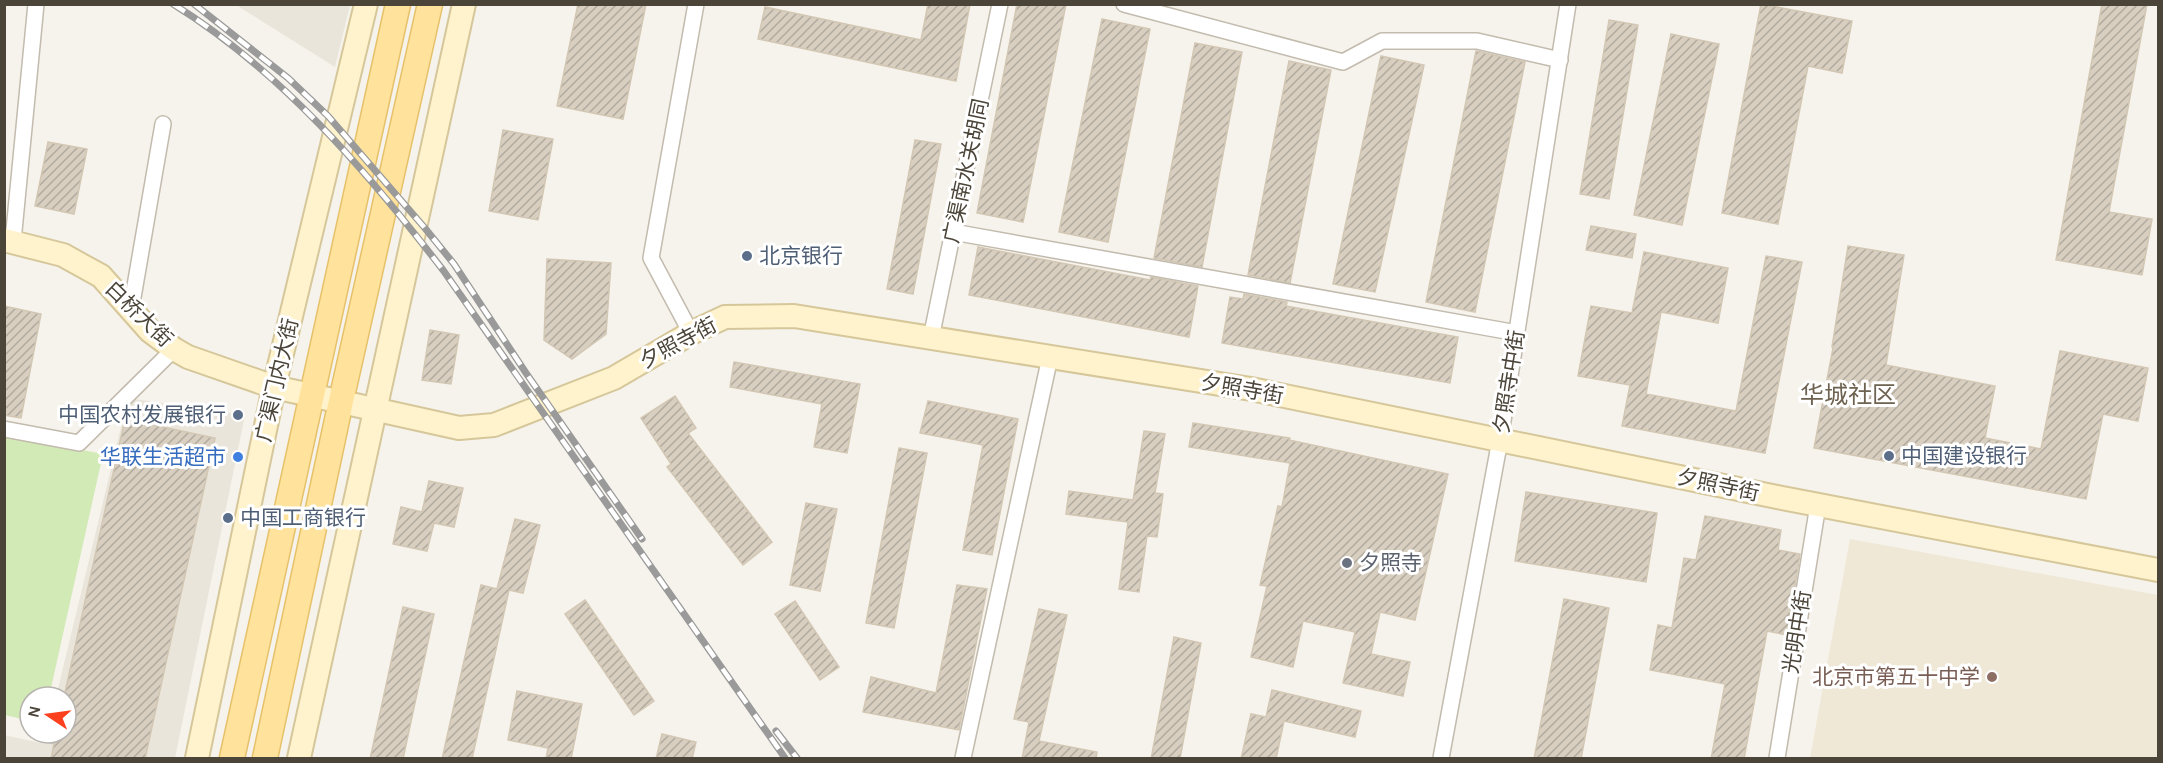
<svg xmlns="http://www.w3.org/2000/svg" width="2163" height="763" viewBox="0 0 2163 763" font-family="Karla,'Noto Sans SC',sans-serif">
  <defs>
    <pattern id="building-hatch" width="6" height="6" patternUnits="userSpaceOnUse" patternTransform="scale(1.5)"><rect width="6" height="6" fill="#d8cfc1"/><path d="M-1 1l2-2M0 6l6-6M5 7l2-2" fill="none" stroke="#b1aa9e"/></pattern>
  </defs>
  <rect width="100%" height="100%" fill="#f6f3ec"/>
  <g fill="#eae5da">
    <path d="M236,5H350L335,67Z"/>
    <path d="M128,398L245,415L175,758H5L4,735L45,744L48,733H66V697H56Z"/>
  </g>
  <path fill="#efe8d6" d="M1850,539L2158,595V758H1810Z"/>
  <path fill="#d2eab5" d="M5,435L103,454L49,697H30V721L5,715Z"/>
  <g fill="url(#building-hatch)" stroke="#d3c7b4" stroke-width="1.5">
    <path d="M578,4H646L623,119L557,106Z"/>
    <path d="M928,4H970L956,81L758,39L765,7L921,40Z"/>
    <path d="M1017,4H1066L1023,222L977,213Z"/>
    <path d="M1761,4L1852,21L1842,73L1808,66L1778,224L1722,213Z"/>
    <path d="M2102,4H2147L2109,212L2152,219L2142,275L2056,260Z"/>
    <path d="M1102,19L1150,29L1108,242L1059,232Z"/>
    <path d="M1609,20L1638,25L1609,199L1580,194Z"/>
    <path d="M1671,34L1719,44L1682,225L1634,215Z"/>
    <path d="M1195,43L1242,52L1202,267L1154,258Z"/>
    <path d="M1476,51L1525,62L1475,312L1426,302Z"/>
    <path d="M1381,56L1424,65L1375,292L1333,284Z"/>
    <path d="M1289,61L1331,70L1290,283L1248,275Z"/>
    <path d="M503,130L553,139L538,220L489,211Z"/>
    <path d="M915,140L941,144L913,294L887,289Z"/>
    <path d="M48,142L87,149L74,214L35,206Z"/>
    <path d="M1591,226L1636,234L1632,258L1586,250Z"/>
    <path d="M1848,246L1904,255L1886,365L1995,386L1985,438L2041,449L2060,351L2148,368L2138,421L2103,414L2086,499L1814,448L1833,348L1832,347Z"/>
    <path d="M978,247L1150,280L1151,277L1198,286L1189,337L969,295Z"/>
    <path d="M1644,252L1728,268L1718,323L1661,312L1646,394L1736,411L1766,256L1802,262L1765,453L1622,426L1630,385L1578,376L1591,306L1632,313Z"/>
    <path d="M547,259L611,263L606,334L572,359L544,340Z"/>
    <path d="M1244,294L1287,302L1286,306L1458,337L1450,383L1222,343L1230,297L1243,299Z"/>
    <path d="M4,306L41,314L21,418L4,415Z"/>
    <path d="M430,330L459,335L451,384L422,380Z"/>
    <path d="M734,362L860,384L847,453L814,447L822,404L730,387Z"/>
    <path d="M675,396L696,428L688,433L772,542L743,565L667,467L671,464L641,418Z"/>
    <path d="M928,401L1018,419L992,555L963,550L983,445L920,433Z"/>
    <path d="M125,419L215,438L145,759H51L56,733H66V697H64Z"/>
    <path d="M1193,423L1290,438L1289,440L1448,474L1415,620L1380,612L1371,654L1410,662L1403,696L1343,683L1355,632L1303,621L1293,667L1251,657L1267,586L1260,585L1278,506L1282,507L1290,463L1189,447Z"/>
    <path d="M1144,431L1165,434L1155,493L1163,494L1157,537L1147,536L1139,592L1119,589L1128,522L1066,514L1069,491L1133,500Z"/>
    <path d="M899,448L927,453L894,628L866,623Z"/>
    <path d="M429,481L463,488L454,527L434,523L427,551L393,544L401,507L422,512Z"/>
    <path d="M1526,492L1657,513L1646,582L1515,561Z"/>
    <path d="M806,503L837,509L820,591L790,585Z"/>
    <path d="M1705,516L1781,530L1778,550L1800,554L1787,635L1767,631L1744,759H1711L1725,684L1650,670L1658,625L1672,628L1684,558L1696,560Z"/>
    <path d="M515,519L540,525L523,593L509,590L472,759H442L481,585L497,589Z"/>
    <path d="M957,585L987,589L959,730L863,712L871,677L936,693Z"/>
    <path d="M1564,599L1609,608L1581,759H1534Z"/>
    <path d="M585,600L654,701L634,715L565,614Z"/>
    <path d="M795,601L839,667L820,680L775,614Z"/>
    <path d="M403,607L434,614L403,759H370Z"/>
    <path d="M1039,609L1067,615L1039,741L1097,752L1096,759H1022L1029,722L1014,719Z"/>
    <path d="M1174,637L1201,643L1180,759H1151Z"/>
    <path d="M1272,690L1361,711L1355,737L1284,721L1276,759H1241L1251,714L1266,717Z"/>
    <path d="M517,691L582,704L571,759H546L548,748L508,740Z"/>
    <path d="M662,734L696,742L692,759H656Z"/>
  </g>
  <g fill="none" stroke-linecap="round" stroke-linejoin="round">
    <defs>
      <g id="street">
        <path d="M1124,4L1343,62L1382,41H1477L1560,60"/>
        <path d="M953,232L1517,333"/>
        <path d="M13,241L36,4"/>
        <path d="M131,309L163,124"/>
        <path d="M691,333L651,258L696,4"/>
        <path d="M931,338L1000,4"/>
        <path d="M4,429L79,443L174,349"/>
        <path d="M963,758L1050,357"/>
        <path d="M1441,758L1500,440L1568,4"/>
        <path d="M1777,758L1818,505"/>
      </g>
      <g id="secondary">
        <path d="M4,240L63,255L101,276L150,331L174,349L188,357L274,387L459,428L494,425L614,378L691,333L725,317L794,316L1251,389L1777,497L2158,570"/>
        <path d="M197,758L274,387L366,4"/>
        <path d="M299,758L464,4"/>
      </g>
      <g id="primary">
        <path d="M232,758L398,4"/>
        <path d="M265,758L341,401L430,4"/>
      </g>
    </defs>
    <use href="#street" stroke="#c2bbae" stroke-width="18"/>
    <use href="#secondary" stroke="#d6c79b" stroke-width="26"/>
    <use href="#primary" stroke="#e6c16a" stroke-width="27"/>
    <use href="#street" stroke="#fff" stroke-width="15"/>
    <use href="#secondary" stroke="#fff3cd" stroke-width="22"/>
    <use href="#primary" stroke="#ffe39c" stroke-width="24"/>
    <defs>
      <g id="rail">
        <path d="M173,4C281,71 366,170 443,270L785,758"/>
        <path d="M194,4L288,78L328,116L424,227L454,264L526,373L642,539"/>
        <path d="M776,731L797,758"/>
      </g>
    </defs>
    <use href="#rail" stroke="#9a9a9a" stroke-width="7"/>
    <use href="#rail" stroke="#fff" stroke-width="4.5" stroke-dasharray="14" stroke-linecap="butt"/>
  </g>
  <g fill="#5c6f8a" stroke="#fff" stroke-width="2">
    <circle cx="747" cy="256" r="6"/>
    <circle cx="238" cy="415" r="6"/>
    <circle cx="1889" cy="456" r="6"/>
    <circle cx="228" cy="518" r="6"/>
  </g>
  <circle fill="#3f7fe0" stroke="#fff" stroke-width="2" cx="238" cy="457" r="6"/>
  <circle fill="#6b7280" stroke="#fff" stroke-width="2" cx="1347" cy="563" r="6"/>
  <circle fill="#8d6e63" stroke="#fff" stroke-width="2" cx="1992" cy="677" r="6"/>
  <g text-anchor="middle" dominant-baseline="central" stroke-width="6" stroke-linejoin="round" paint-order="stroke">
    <g font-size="21" fill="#4b4439" stroke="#fff">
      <text transform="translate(966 171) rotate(-78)">广渠南水关胡同</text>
      <text transform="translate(139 314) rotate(44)">白桥大街</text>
      <text transform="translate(678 343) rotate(-28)">夕照寺街</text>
      <text transform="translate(277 380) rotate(-77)">广渠门内大街</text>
      <text transform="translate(1509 382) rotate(-81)">夕照寺中街</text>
      <text transform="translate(1242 389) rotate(10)">夕照寺街</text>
      <text transform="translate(1718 485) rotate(12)">夕照寺街</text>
      <text transform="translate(1797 632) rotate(-81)">光明中街</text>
    </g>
    <g font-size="21" fill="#4e5e75" stroke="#fff" text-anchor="start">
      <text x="759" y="256">北京银行</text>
      <text x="226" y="415" text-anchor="end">中国农村发展银行</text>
      <text x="1901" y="456">中国建设银行</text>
      <text x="240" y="518">中国工商银行</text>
    </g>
    <g font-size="21" fill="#366cbe" stroke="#fff" text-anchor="end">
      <text x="226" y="457">华联生活超市</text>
    </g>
    <g font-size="21" fill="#5b616d" stroke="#fff" text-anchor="start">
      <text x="1359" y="563">夕照寺</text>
    </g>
    <g font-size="21" fill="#785e54" stroke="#fff" text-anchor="end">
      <text x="1980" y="677">北京市第五十中学</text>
    </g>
    <g font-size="24" fill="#6e6250" stroke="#fff">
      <text x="1848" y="395">华城社区</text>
    </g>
  </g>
  <rect width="2163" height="763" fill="none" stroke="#4b4439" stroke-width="12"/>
  <g transform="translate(48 715) rotate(283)"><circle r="28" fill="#ffffff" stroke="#b7b4b0" stroke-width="1.5"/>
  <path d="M0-4.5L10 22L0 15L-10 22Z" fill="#fc3f1d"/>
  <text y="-9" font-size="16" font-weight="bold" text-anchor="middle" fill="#4b4439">N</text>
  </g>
</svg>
